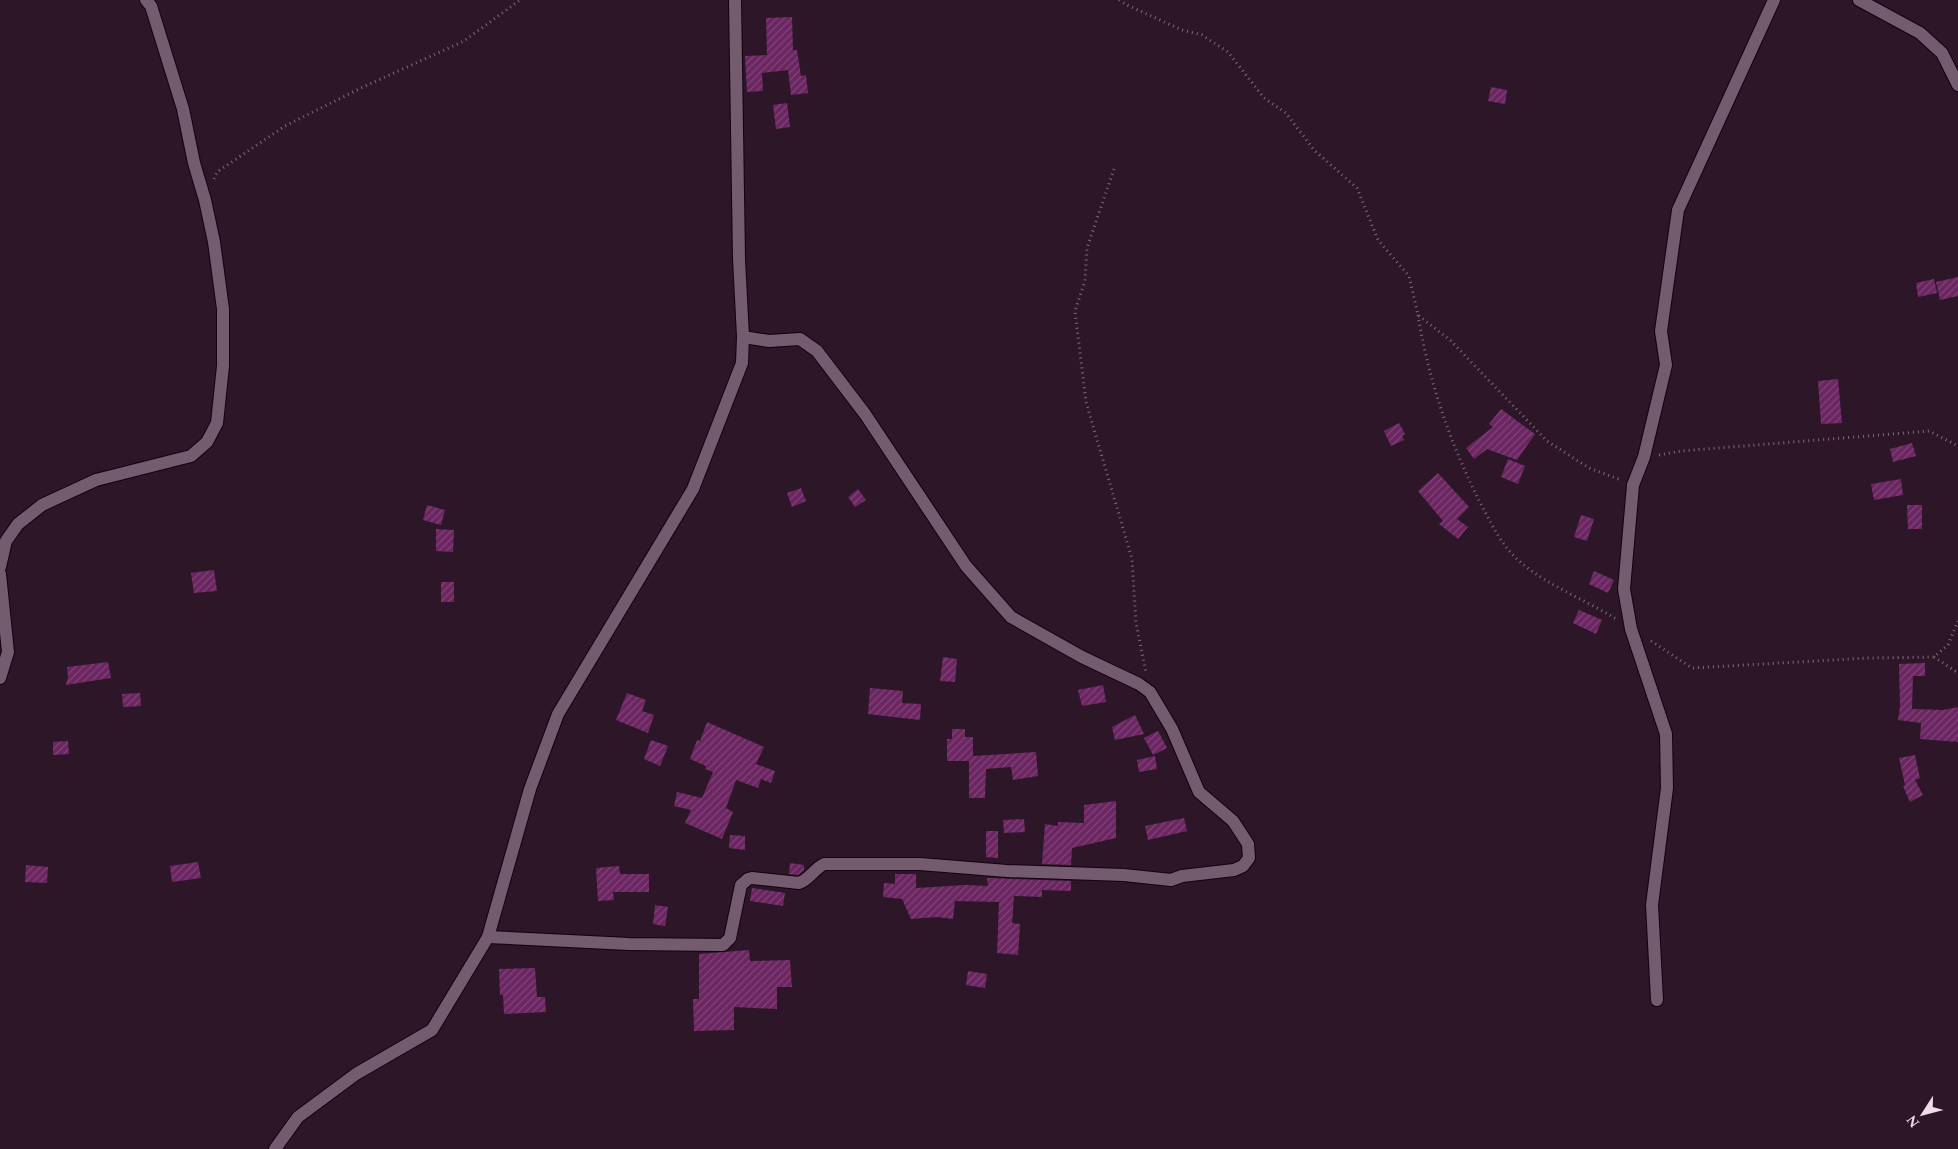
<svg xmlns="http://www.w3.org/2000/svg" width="1958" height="1149" viewBox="0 0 1958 1149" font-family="Spectral,serif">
  <defs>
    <pattern id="building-hatch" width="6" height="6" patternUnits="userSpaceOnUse" patternTransform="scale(1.25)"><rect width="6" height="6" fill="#6b2561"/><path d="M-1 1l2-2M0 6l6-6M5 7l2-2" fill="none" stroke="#804478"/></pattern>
  </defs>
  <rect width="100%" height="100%" fill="#2c1628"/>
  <g fill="url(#building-hatch)">
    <path d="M792,17L793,50H797L801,76L806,75L808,93L791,95L788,70L762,73L763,91L747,92L745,56L767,55L766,18Z"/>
    <path d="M1491,87L1507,90L1505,104L1488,101Z"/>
    <path d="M787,103L790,127L776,129L773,105Z"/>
    <path d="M1958,277V296L1940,300L1936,282Z"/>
    <path d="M1934,279L1937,293L1918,297L1916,283Z"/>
    <path d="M1838,379L1842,423L1821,424L1818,381Z"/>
    <path d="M1501,409L1535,434L1517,460L1487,449L1474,459L1466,448L1493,427L1489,424Z"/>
    <path d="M1399,423L1405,434L1402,436L1404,440L1391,446L1384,431Z"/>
    <path d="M1912,443L1916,456L1893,462L1890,449Z"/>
    <path d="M1508,459L1525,466L1518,484L1501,477Z"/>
    <path d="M1438,473L1469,507L1457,519L1468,527L1458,539L1439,524L1443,521L1418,491Z"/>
    <path d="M1901,479L1903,495L1874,500L1871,484Z"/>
    <path d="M801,488L806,501L792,507L787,493Z"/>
    <path d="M858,489L866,500L855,507L848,497Z"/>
    <path d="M427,505L445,510L441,525L423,520Z"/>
    <path d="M1907,505H1922V529H1908Z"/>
    <path d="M1581,515L1594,519L1587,541L1574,537Z"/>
    <path d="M436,529L454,530L453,552L436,551Z"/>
    <path d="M214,570L217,591L194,593L191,573Z"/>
    <path d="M1594,571L1614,580L1608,593L1589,584Z"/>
    <rect x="441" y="582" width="13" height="20"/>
    <path d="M1579,610L1602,620L1596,634L1573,623Z"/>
    <path d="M943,657L957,659L955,682L940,681Z"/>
    <path d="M108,662L111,678L66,685L68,677L67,667Z"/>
    <path d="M1925,663V676H1913L1912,709L1943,710L1958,707V742L1920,739L1921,723L1898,720L1900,706L1899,664Z"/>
    <path d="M1103,685L1106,702L1082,706L1078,690Z"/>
    <path d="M870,688L903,691L902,703L921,704L920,720L868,714Z"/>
    <path d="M140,693L141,706L123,707L122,694Z"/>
    <path d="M627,693L646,700L642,711L654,715L648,733L616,720Z"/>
    <path d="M1135,715L1144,734L1115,740L1112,727Z"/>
    <path d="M707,722L764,747L756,764L775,771L771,783L761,779L758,788L736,780L726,808L733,812L722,839L685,823L691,810L674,806L677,792L702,798L713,772L705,769L706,766L690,759L697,740L700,741Z"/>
    <path d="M952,729H965V737H973V756L1036,752L1038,776L1013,780L1011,767L986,769L985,798H969V761H947V739H952Z"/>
    <path d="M1158,731L1167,748L1153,755L1144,738Z"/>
    <path d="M651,740L668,746L660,766L644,759Z"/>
    <path d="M68,741L69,754L53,755V742Z"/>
    <path d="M1915,755L1920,778L1915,780L1923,795L1910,802L1903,786L1905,785L1899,758Z"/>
    <path d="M1155,756L1157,769L1139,772L1137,760Z"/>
    <path d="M1116,801V838L1072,848L1071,865L1042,864L1045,824L1058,826V822L1084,823V805Z"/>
    <path d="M1184,818L1187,831L1148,840L1145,826Z"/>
    <path d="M1024,819L1025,832L1004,833L1003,820Z"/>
    <path d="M986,831H998V858L986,857Z"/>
    <path d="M730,835L745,836V850L729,848Z"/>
    <path d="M198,862L201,878L172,882L170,866Z"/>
    <path d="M790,863L804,865V870L798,875L789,874Z"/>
    <path d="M26,865L48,867L47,883L25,882Z"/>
    <path d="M619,866L620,874H649V892H613L614,900L598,901L596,868Z"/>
    <path d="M895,874H916V888L966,885L988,886L987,878L1071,881V891L1042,890V897L1014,896L1012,923L1020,924L1018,955L997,953L999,902L955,901L953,919L937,917L911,919L902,899L883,897L884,883L895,884Z"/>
    <path d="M752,888L785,893L783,906L750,901Z"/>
    <path d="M655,905L668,907L665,926L653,924Z"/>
    <path d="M749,950L750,961L790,960L792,987H777V1009L734,1007V1030L694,1031L693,999H699V954Z"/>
    <path d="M535,968L537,997H545L546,1012L504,1014L503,995H500L499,969Z"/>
    <path d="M968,971L987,974L985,988L966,985Z"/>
  </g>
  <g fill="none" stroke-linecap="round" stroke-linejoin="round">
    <defs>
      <g id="minor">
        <path d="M1859,0L1920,33L1942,53L1958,85"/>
        <path d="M0,567L6,541L18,524L42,505L96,480L191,456L207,442L217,423L223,366V309L214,242L205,200L194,163L183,109L151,6L146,0"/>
        <path d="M0,574L8,652L0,678"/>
        <path d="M488,937L629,944L723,945L730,938L741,885L748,879L752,878L799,883C809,880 814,869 824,864H920L1007,871L1124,875L1171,880L1182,876L1234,870L1243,866L1249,858L1248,844L1233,821L1199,792L1172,729L1150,692L1139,684L1082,657L1011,617L966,566L865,414L817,351L800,339L769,341L743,337"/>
        <path d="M1657,1000L1652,905L1667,788L1666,734L1631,629L1624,589L1633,485L1644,457L1666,365L1661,331L1678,210L1774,0"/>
        <path d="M275,1149L298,1117L356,1074L432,1030L488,937L530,789L558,714L693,489L742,363L743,337L739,259L735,0"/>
      </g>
    </defs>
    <use href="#minor" stroke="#130210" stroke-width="14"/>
    <g stroke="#7f6b7b" stroke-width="3" stroke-dasharray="1 4" stroke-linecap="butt">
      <path d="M1119,0L1127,5L1182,30L1202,35L1228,52L1264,98L1286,113L1314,150L1357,188L1378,240L1409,276L1418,315L1451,341L1547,441L1589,468L1621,480"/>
      <path d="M1114,169L1087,248L1085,281L1075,311L1086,402L1132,559L1136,623L1146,672"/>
      <path d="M214,179L217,172L285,126L361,88L464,41L520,0"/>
      <path d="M1418,315C1429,383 1452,449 1484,510C1493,527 1503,547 1518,560C1546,585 1584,599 1616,619"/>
      <path d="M1659,455L1681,451L1929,431L1958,446"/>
      <path d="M1651,641L1692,668L1868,658L1934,657L1948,645L1958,621"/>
      <path d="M1934,657L1958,673"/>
    </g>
    <use href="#minor" stroke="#755b6f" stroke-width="12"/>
  </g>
  <g transform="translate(1923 1114) rotate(234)" stroke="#2c1628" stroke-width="4" paint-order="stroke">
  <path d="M0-4L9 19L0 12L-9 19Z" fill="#eddde9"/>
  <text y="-8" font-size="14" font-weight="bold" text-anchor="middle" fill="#eddde9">N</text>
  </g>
</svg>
